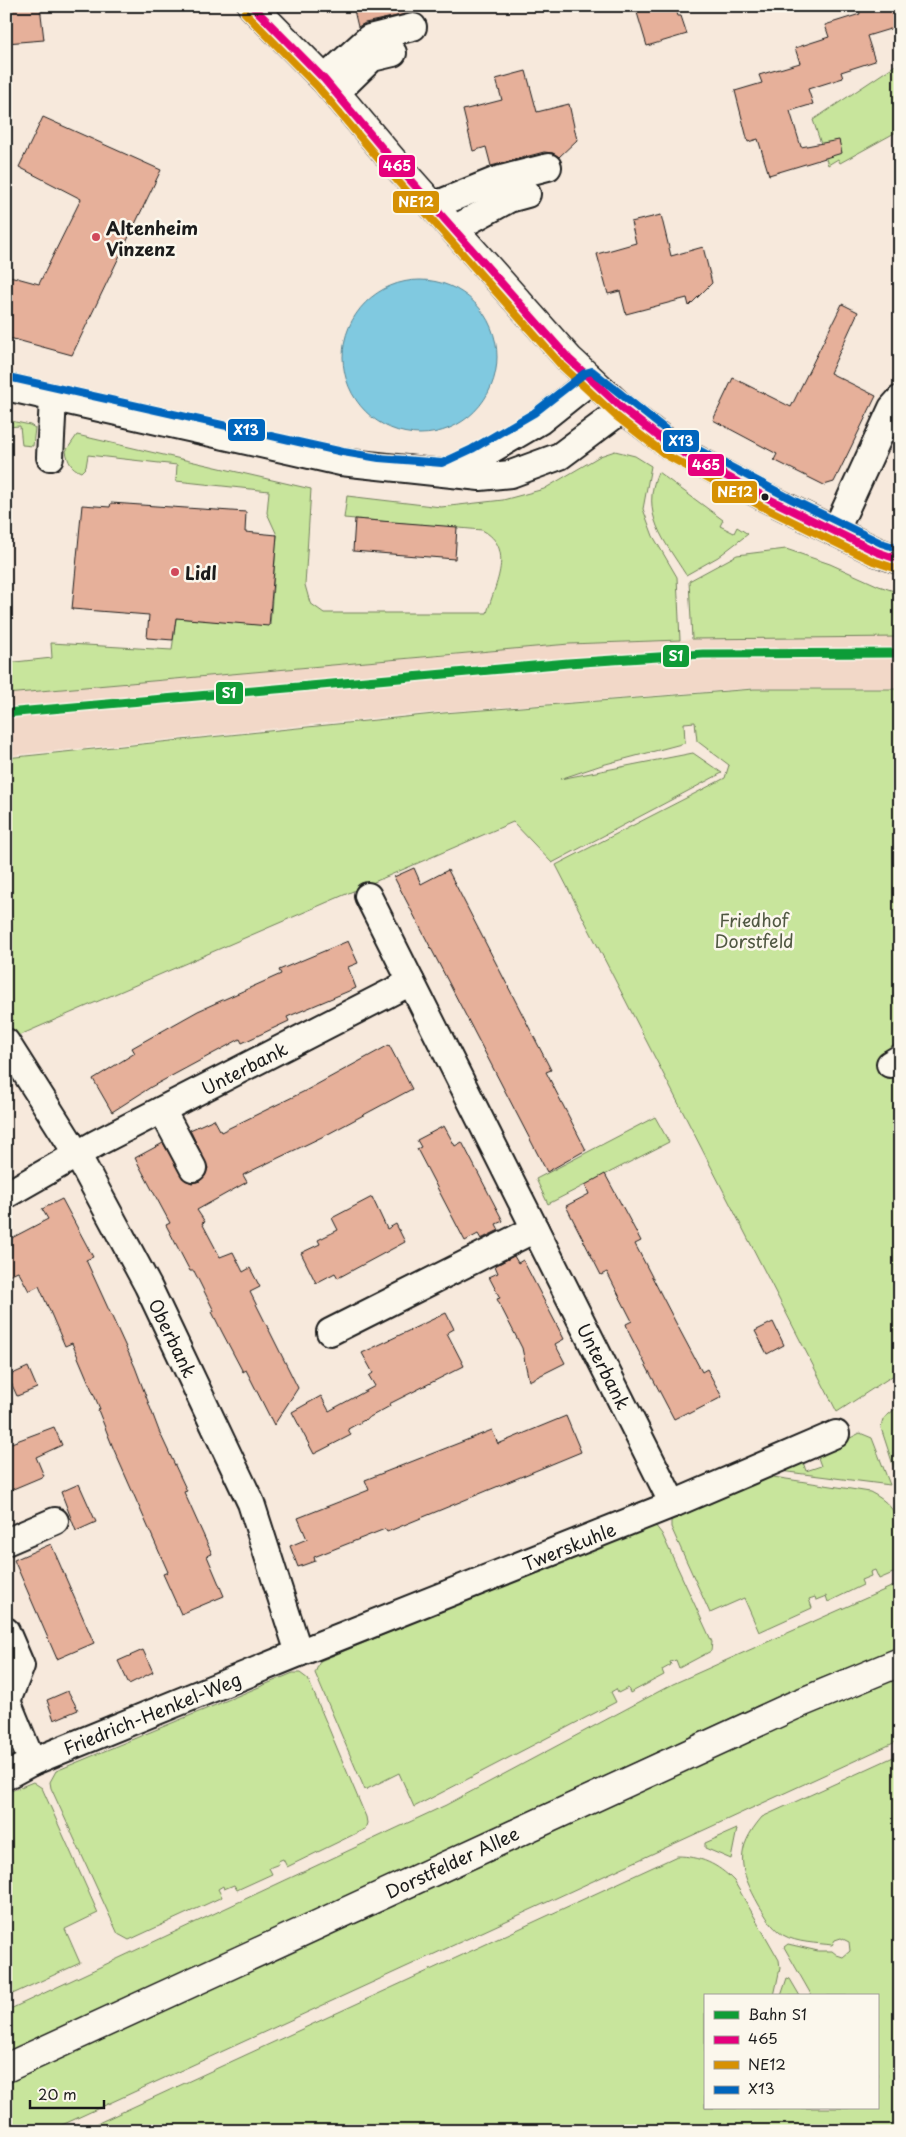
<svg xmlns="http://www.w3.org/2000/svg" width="906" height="2137" viewBox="0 0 906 2137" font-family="'Playpen Sans',sans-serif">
  <rect width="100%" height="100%" fill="#f7e9dc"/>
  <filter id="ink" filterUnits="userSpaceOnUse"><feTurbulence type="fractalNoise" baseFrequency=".02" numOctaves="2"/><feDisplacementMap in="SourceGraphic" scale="10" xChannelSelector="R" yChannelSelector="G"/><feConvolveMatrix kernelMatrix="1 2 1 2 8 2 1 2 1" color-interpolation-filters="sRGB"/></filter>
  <g filter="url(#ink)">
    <path fill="#f2d8c8" d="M757,637H900V688H754L673,694L414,714L6,756V694L569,644Z"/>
    <g fill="#c8e59c" stroke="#72805c">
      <path d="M900,62V130L840,163L838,159L828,165L813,120Z"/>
      <path d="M6,420L30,425L35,428L33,446L22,445L20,426L6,427Z"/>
      <path d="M77,435L311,489L305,585L310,603L324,613H487C495,584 516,548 482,530L344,518L347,496L441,507L503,500L544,489L600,456L615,451L635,456L651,466L643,509L653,536L677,577L680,640L569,644L6,694V663L52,658L51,643L172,650L176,618L270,625L277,535L267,513L269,491L176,481L177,465L88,455L86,467L81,472C71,468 68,462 66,451Z"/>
      <path d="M658,472L723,520L720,526L734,533L737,527L748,534L718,557L686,575C664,540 640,514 658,472Z"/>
      <path d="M786,549L830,564L879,586L900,593V637L692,639L689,581L737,555Z"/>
      <path d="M754,689H900V1371L837,1412L556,865L725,778L729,765L697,741L695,722L684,723L685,743L602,765L560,779L693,753L722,773L552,863L513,822L6,1041V758L444,713Z"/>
      <path d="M655,1117L669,1142L548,1204L536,1179Z"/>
      <path d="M900,1405V1478L898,1480L881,1428L883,1419Z"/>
      <path d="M860,1433L872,1438L890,1485L780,1471L803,1462L806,1471L821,1466L817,1455Z"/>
      <path d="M767,1476L870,1492C906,1510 900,1533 900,1570L879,1579L875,1570L870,1572L871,1576L861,1580L863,1585L828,1602L826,1596L816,1600L815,1597L809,1599L812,1608L759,1632L744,1598L710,1613L671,1527V1520L675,1515Z"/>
      <path d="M649,1525H655L662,1534L712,1642L711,1651L679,1668L676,1660L670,1662L671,1665L662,1670L664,1675L630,1693L628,1688L618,1693L616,1689L611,1692L616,1702L414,1807L399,1773L365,1790L315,1673L320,1661Z"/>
      <path d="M900,1583V1647L787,1692L6,2053V2011L446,1805L673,1684Z"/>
      <path d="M293,1673H300L308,1679L366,1817L367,1823L365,1829L287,1867L283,1859L278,1861L279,1864L269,1868L272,1874L237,1890L234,1885L224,1889L223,1886L218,1889L222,1897L129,1940L118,1934L51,1788L50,1782L56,1771Z"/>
      <path d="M900,1674V1740L49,2131H6V2082L770,1730Z"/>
      <path d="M900,1754V2131H81L677,1856C700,1856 718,1864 734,1881L779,1960L780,1968L774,1996H705V2108H877V1996H812L784,1947L788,1944L818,1951H832L837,1955L843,1957L850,1951L849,1942L841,1938L835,1940L832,1945C817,1943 797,1943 783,1935C771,1927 766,1916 759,1905C739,1869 734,1850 762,1817Z"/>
      <path d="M33,1782L42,1788L98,1913L65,1929L80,1963L6,1997V1793Z"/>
      <path d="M737,1829L731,1859L705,1848V1843Z"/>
      <path d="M787,1978L790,1979L800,1996H781Z"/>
    </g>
    <circle fill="#80c9e0" stroke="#588492" cx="420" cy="357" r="77"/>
    <g fill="#e6b09a" stroke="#1c1c1c">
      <path d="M6,6H40L44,40L6,43Z"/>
      <path d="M353,6H414L415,12L365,23L358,27Z"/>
      <path d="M635,6H675L678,16H681L687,34L647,46Z"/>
      <path d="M858,6H900V26L867,36L875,61L841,72L843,78L808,89L813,104L790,111L801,147L839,140L842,153L769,175L758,139L748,142L735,91L762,83L759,75L800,63L795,48L829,37L825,25L860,14Z"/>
      <path d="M526,71L537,112L569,104L577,140L559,157L553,153L544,152L491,166L486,147L473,151L463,110L502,100L496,79Z"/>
      <path d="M43,117L161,170L72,355L6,337V275L39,284L81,199L19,167Z"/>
      <path d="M661,215L671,256L703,247L712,283L689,306L687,298L626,314L620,291L608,294L597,254L636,243L631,222Z"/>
      <path d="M842,304L858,312L830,373L876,396L834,482L824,485L774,460L777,454L713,420L733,378L791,407Z"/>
      <path d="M111,503L246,512L245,532L277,535L269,626L176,618L173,640L147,638L149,615L72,609L82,505L110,507Z"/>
      <path d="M355,519L457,527L455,559L353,551Z"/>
      <path d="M414,868L421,884L448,870L551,1070L546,1072L586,1150L547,1172L394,877Z"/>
      <path d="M348,941L358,963L348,967L356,988L287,1017L289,1021L242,1043L240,1039L151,1087L112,1112L93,1079L135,1053L132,1048L198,1011L281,974L279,970Z"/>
      <path d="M389,1045L412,1089L328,1134L243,1175L247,1182L197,1210L205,1222L202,1223L220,1257L233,1252L243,1272L250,1268L260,1287L250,1292L298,1388L274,1425L246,1370L243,1372L222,1332L212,1312L214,1311L194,1271H190L166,1225L170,1223L135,1158L163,1143L185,1180L192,1183L200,1181L205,1176L208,1168L190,1130L214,1119L221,1132L305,1091Z"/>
      <path d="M444,1126L455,1146L462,1142L503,1221L496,1224L499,1230L481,1239L478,1234L465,1241L417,1149L421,1147L417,1140Z"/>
      <path d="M605,1174L641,1241L635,1244L676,1323L702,1372L707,1369L722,1397L689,1414L688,1412L674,1419L630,1335L626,1324L632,1321L607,1272L601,1275L566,1206L589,1194L585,1185Z"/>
      <path d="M372,1197L387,1229L396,1224L405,1242L338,1278L335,1273L316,1283L301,1253L320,1244L318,1240L338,1230L332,1218Z"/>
      <path d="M62,1199L93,1257L86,1260L135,1367L159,1431L187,1491L184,1492L212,1554L207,1556L224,1596L181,1614L163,1574L168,1572L114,1450L98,1410L100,1409L72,1343L65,1346L39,1286L29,1291L18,1271L6,1276V1241L48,1219L42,1209Z"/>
      <path d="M514,1256L518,1263L523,1260L564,1339L555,1344L565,1363L529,1381L522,1348L497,1299L500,1298L489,1277L498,1273L495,1266Z"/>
      <path d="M446,1313L454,1329L447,1333L464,1366L389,1404L390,1406L348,1429L351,1435L314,1454L292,1412L321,1396L329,1411L375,1386L369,1376L373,1373L362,1353Z"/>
      <path d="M773,1322L784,1345L767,1354L755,1331Z"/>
      <path d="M28,1367L37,1388L17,1396L8,1376Z"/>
      <path d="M566,1416L581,1452L387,1532L385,1529L314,1557L315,1561L298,1567L290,1546L307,1539L298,1518L369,1490L365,1480L492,1430L498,1444Z"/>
      <path d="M54,1427L62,1445L36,1457L44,1476L6,1492V1445Z"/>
      <path d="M79,1484L96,1522L76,1531L61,1492Z"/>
      <path d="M51,1544L94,1643L57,1659L14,1560Z"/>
      <path d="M143,1650L153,1672L129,1684L118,1661Z"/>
      <path d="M68,1691L78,1710L54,1720L47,1700Z"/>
    </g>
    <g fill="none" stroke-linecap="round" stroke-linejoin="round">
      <defs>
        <g id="minor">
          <path d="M324,79L369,38L413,27"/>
          <path d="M336,93L372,58L393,53"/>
          <path d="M433,206L497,180L548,167"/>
          <path d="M454,229L509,199L527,194"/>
          <path d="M6,387L341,462L480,477L511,474L560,456L623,409"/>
          <path d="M50,457L53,398"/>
          <path d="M446,472L477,458L540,421L590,381"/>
          <path d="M835,532L892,408L900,399"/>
          <path d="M368,896L673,1504"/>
          <path d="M6,1042L77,1154L148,1286L251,1503L299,1653"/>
          <path d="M890,1064L900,1058"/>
          <path d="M162,1110L193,1168"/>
          <path d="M6,1195L97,1143L411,982"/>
          <path d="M330,1332L535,1229"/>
          <path d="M6,1542L55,1521"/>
          <path d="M6,1631L21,1666L7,1701L32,1762"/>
          <path d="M6,1776L32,1762L299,1653L673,1504L836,1434"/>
        </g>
        <g id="major">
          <path d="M252,6L324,79L394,162L569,359L623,409L671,446L765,497L877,552L900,560"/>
          <path d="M6,2068L793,1706L900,1662"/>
        </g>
      </defs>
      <use href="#minor" stroke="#1c1c1c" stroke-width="30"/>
      <use href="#major" stroke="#1c1c1c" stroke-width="31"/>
      <use href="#minor" stroke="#fbf7ec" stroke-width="26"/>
      <use href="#major" stroke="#fbf7ec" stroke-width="28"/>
      <defs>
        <path id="bus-1" d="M252,6L324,79L394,162L569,359L623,409L671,446L765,497L877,552L900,560"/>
        <path id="bus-2" d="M245,13L317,86L387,169L562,366L616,416L666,455L761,506L873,561L897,569"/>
        <path id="bus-3" d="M8,377L343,452L379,458L442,463L472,449L534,413L585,373L592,371L676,438L793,500L881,543L900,549"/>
      </defs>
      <use href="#bus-1" stroke="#fbf7ec" stroke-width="11"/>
      <use href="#bus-2" stroke="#fbf7ec" stroke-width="11"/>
      <use href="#bus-3" stroke="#fbf7ec" stroke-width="11"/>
      <use href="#bus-1" stroke="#e5007d" stroke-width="8"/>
      <use href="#bus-2" stroke="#d69104" stroke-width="8"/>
      <use href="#bus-3" stroke="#0065bd" stroke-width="8"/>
      <defs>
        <path id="rail-1" d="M6,713L568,663L703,654L900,653"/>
      </defs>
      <use href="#rail-1" stroke="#fbf7ec" stroke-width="12"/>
      <use href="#rail-1" stroke="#109c37" stroke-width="9"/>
    </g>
  </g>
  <g fill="#d1495b" stroke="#fbf7ec" stroke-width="2">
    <circle cx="96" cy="237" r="5"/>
    <circle cx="175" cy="572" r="5"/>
  </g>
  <circle fill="#1c1c1c" stroke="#fbf7ec" stroke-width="2" cx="765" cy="497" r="4.5"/>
  <g text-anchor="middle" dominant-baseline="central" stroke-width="5" stroke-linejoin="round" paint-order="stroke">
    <g font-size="18" font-weight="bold" fill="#1c1c1c" stroke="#fbf7ec" text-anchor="start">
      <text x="106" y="227">Altenheim<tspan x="106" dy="21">Vinzenz</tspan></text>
      <text x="185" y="572">Lidl</text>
    </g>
    <g font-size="18" fill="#505842" stroke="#fbf7ec">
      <text x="754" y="919">Friedhof<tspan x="754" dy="21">Dorstfeld</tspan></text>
    </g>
    <g font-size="18" fill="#1c1c1c" stroke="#fbf7ec">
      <text transform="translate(244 1068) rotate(-27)">Unterbank</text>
      <text transform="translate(173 1338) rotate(64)">Oberbank</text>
      <text transform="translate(604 1366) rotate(63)">Unterbank</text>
      <text transform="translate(569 1546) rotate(-22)">Twerskuhle</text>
      <text transform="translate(152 1713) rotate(-22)">Friedrich-Henkel-Weg</text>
      <text transform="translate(452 1862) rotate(-25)">Dorstfelder Allee</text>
    </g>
  </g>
  <g stroke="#fbf7ec" stroke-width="2">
    <rect x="378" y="154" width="38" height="24" rx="5" fill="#e5007d"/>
    <rect x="392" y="190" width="48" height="24" rx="5" fill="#d69104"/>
    <rect x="227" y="418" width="39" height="24" rx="5" fill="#0065bd"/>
    <rect x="662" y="429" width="38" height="24" rx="5" fill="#0065bd"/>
    <rect x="687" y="453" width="38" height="24" rx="5" fill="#e5007d"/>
    <rect x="711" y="480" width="47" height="24" rx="5" fill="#d69104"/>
    <rect x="662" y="644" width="28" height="24" rx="5" fill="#109c37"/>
    <rect x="215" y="681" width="29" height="24" rx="5" fill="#109c37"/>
  </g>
  <g font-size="14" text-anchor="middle" font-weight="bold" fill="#fff">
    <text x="397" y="171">465</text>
    <text x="416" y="207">NE12</text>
    <text x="246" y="435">X13</text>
    <text x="681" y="446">X13</text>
    <text x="706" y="470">465</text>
    <text x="735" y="497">NE12</text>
    <text x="676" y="661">S1</text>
    <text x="229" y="698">S1</text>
  </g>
  <rect width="906" height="2137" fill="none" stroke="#fbf7ec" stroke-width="25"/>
  <rect x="12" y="12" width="881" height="2112" fill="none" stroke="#1c1c1c" stroke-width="2" filter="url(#ink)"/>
  <rect x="704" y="1994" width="175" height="115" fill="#fbf7ec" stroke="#a29f99"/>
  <rect x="714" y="2011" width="25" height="8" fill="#109c37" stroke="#a29f99"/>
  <text x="748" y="2020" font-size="15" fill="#1c1c1c">Bahn S1</text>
  <rect x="714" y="2036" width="25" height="8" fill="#e5007d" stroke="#a29f99"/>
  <text x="748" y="2044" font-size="15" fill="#1c1c1c">465</text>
  <rect x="714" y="2061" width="25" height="8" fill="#d69104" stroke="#a29f99"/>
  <text x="748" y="2070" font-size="15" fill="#1c1c1c">NE12</text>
  <rect x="714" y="2086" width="25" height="8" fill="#0065bd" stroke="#a29f99"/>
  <text x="748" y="2094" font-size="15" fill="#1c1c1c">X13</text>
  <path d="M30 2100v8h74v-8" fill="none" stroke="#1c1c1c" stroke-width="2.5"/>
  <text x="38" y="2100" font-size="15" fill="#1c1c1c" stroke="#fbf7ec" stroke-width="4" paint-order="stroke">20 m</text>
</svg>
